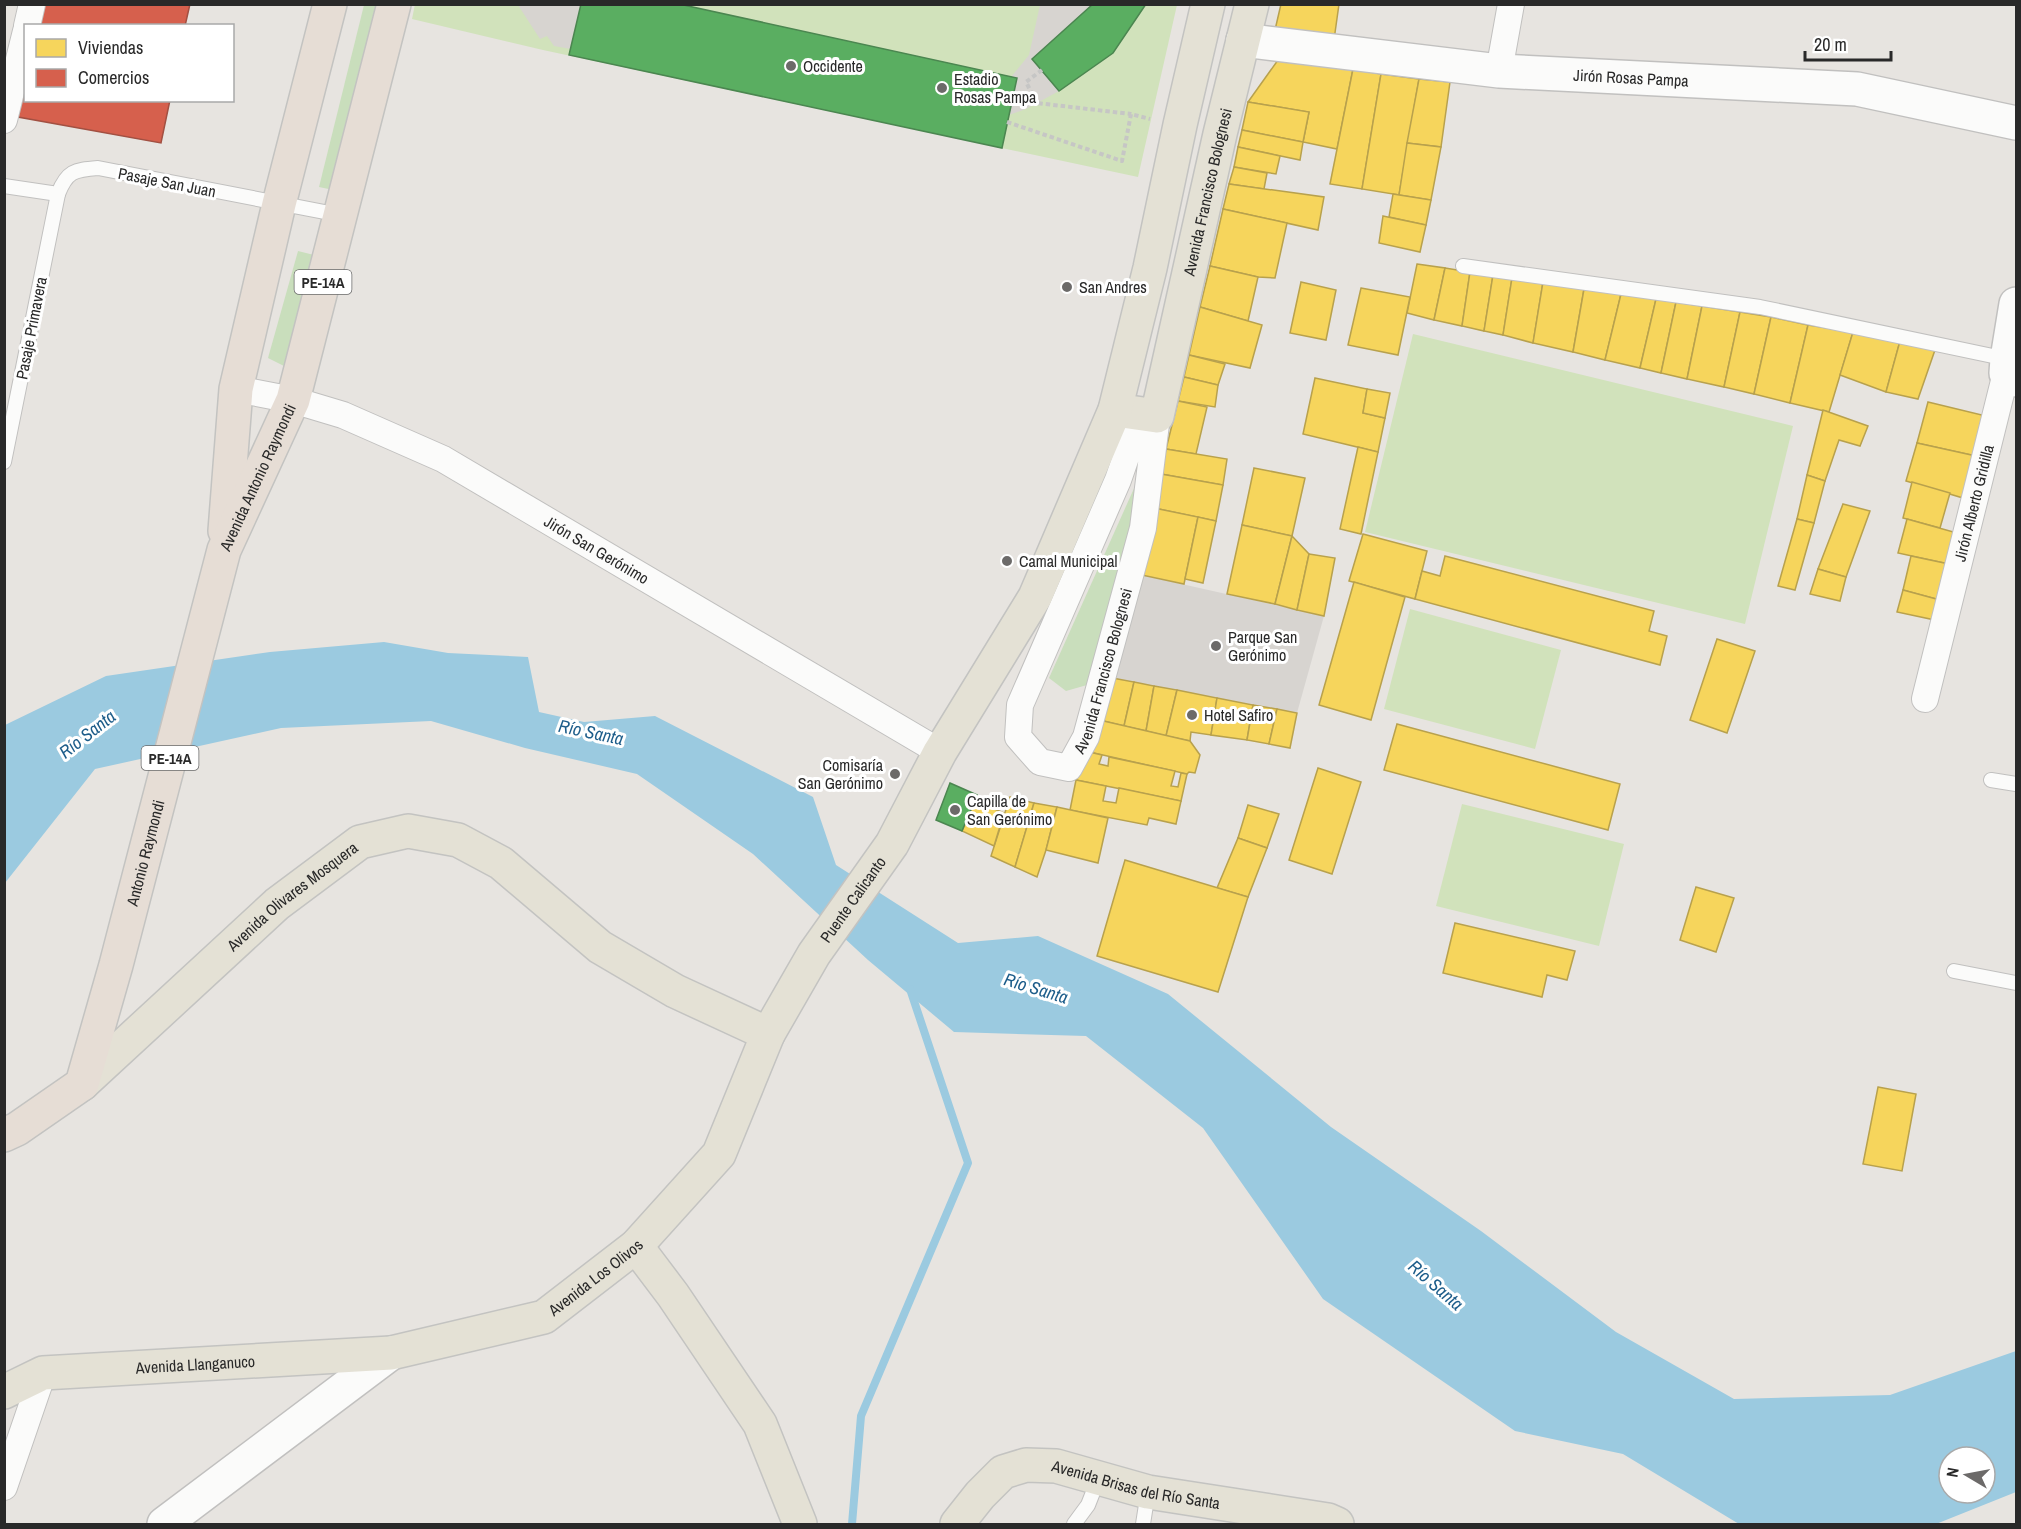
<svg xmlns="http://www.w3.org/2000/svg" width="2021" height="1529" viewBox="0 0 2021 1529" font-family="'Archivo Narrow',sans-serif">
  <rect width="100%" height="100%" fill="#e7e4e0"/>
  <g fill="#c9debc">
    <path d="M364,5H386L338,191L319,187Z"/>
    <path d="M298,251L322,257L286,367L268,358Z"/>
    <path d="M1140,475L1125,561L1087,685L1066,691L1049,678Z"/>
  </g>
  <g fill="#d1e2bb">
    <path d="M415,4L1177,5L1138,177L543,50L412,19Z"/>
    <path d="M1413,334L1793,426L1745,624L1365,532Z"/>
    <path d="M1410,609L1561,650L1535,749L1384,709Z"/>
    <path d="M1462,804L1624,844L1599,946L1436,906Z"/>
  </g>
  <g fill="#d7d4d0">
    <path d="M518,5H581L571,49L554,46L547,36L540,39Z"/>
    <path d="M1040,5H1093L1059,91L1026,109L1009,115L1011,77L1029,55Z"/>
    <path d="M1137,574L1324,616L1297,713L1107,677Z"/>
  </g>
  <path fill="#9bcae0" fill-rule="evenodd" d="M384,642L448,653L528,657L539,712L584,722L655,716L813,797L836,865L958,943L1038,936L1168,994L1331,1127L1481,1231L1616,1332L1734,1399L1890,1395L2016,1351V1492L1936,1524H1739L1623,1454L1515,1431L1323,1299L1203,1128L1086,1036L954,1032L868,960L753,854L637,774L525,748L431,721L281,728L95,769L5,883V725L106,676L270,652ZM1949,1457H1985V1493H1949Z"/>
  <g fill="#f6d55c" stroke="#b8a14d" stroke-width="1.5">
    <path d="M1281,4H1339L1334,40L1275,30Z"/>
    <path d="M1278,60L1353,69L1337,149L1303,142L1309,112L1248,102Z"/>
    <path d="M1353,69L1381,74L1362,189L1330,184Z"/>
    <path d="M1381,74L1419,79L1399,195L1362,189Z"/>
    <path d="M1419,79L1450,82L1441,147L1407,143Z"/>
    <path d="M1248,102L1309,112L1303,142L1242,130Z"/>
    <path d="M1242,130L1303,142L1300,160L1238,147Z"/>
    <path d="M1407,143L1441,147L1431,200L1399,195Z"/>
    <path d="M1238,147L1280,156L1276,174L1234,167Z"/>
    <path d="M1234,167L1267,173L1264,189L1229,184Z"/>
    <path d="M1229,184L1324,197L1318,230L1223,209Z"/>
    <path d="M1393,194L1431,200L1426,225L1389,217Z"/>
    <path d="M1223,209L1287,223L1275,278L1258,277L1210,266Z"/>
    <path d="M1383,216L1426,225L1420,252L1379,243Z"/>
    <path d="M1417,264L1445,268L1434,320L1407,313Z"/>
    <path d="M1210,266L1258,277L1248,321L1200,307Z"/>
    <path d="M1445,268L1470,272L1462,326L1434,320Z"/>
    <path d="M1470,272L1493,275L1484,331L1462,326Z"/>
    <path d="M1493,275L1512,278L1503,335L1484,331Z"/>
    <path d="M1512,278L1543,282L1533,343L1503,335Z"/>
    <path d="M1301,282L1336,290L1326,340L1290,333Z"/>
    <path d="M1543,282L1584,289L1573,352L1533,343Z"/>
    <path d="M1361,288L1410,297L1398,355L1348,345Z"/>
    <path d="M1584,289L1621,294L1605,360L1573,352Z"/>
    <path d="M1621,294L1656,299L1640,368L1605,360Z"/>
    <path d="M1656,299L1676,302L1661,373L1640,368Z"/>
    <path d="M1676,302L1702,306L1687,379L1661,373Z"/>
    <path d="M1702,306L1740,312L1724,387L1687,379Z"/>
    <path d="M1200,307L1262,325L1250,368L1189,355Z"/>
    <path d="M1740,312L1771,317L1754,394L1724,387Z"/>
    <path d="M1771,317L1808,325L1790,403L1754,394Z"/>
    <path d="M1808,325L1853,332L1829,412L1790,403Z"/>
    <path d="M1853,332L1900,341L1886,392L1840,375Z"/>
    <path d="M1900,341L1936,347L1918,399L1886,392Z"/>
    <path d="M1189,355L1225,364L1218,385L1184,377Z"/>
    <path d="M1184,377L1218,385L1215,407L1178,401Z"/>
    <path d="M1315,378L1367,389L1363,413L1385,418L1378,452L1303,434Z"/>
    <path d="M1367,389L1390,393L1385,418L1363,413Z"/>
    <path d="M1178,401L1207,407L1196,454L1166,449Z"/>
    <path d="M1928,402L1986,416L1976,456L1917,443Z"/>
    <path d="M1823,410L1868,426L1860,446L1839,440L1825,481L1807,475Z"/>
    <path d="M1917,443L1976,456L1963,498L1906,481Z"/>
    <path d="M1358,447L1378,452L1361,534L1340,529Z"/>
    <path d="M1166,449L1227,459L1223,485L1161,474Z"/>
    <path d="M1254,468L1305,478L1292,536L1242,525Z"/>
    <path d="M1161,474L1223,485L1216,521L1154,508Z"/>
    <path d="M1807,475L1825,481L1814,523L1797,519Z"/>
    <path d="M1912,482L1950,493L1940,528L1903,518Z"/>
    <path d="M1843,504L1870,511L1846,577L1818,569Z"/>
    <path d="M1154,508L1198,517L1184,584L1137,574Z"/>
    <path d="M1198,517L1216,521L1203,583L1185,579Z"/>
    <path d="M1797,519L1814,523L1795,590L1778,586Z"/>
    <path d="M1907,519L1957,533L1949,564L1898,553Z"/>
    <path d="M1242,525L1292,536L1275,604L1227,594Z"/>
    <path d="M1363,534L1427,551L1415,599L1349,581Z"/>
    <path d="M1292,536L1309,554L1297,610L1275,604Z"/>
    <path d="M1309,554L1335,558L1324,616L1297,610Z"/>
    <path d="M1445,556L1654,611L1649,631L1667,636L1660,665L1415,599L1422,571L1440,576Z"/>
    <path d="M1911,556L1949,564L1940,600L1903,590Z"/>
    <path d="M1818,569L1846,577L1840,601L1810,594Z"/>
    <path d="M1354,582L1405,597L1371,720L1319,705Z"/>
    <path d="M1903,590L1940,600L1935,620L1897,612Z"/>
    <path d="M1717,639L1755,651L1727,733L1690,720Z"/>
    <path d="M1107,677L1134,682L1124,726L1095,719Z"/>
    <path d="M1134,682L1154,686L1146,731L1124,726Z"/>
    <path d="M1154,686L1177,690L1166,736L1146,731Z"/>
    <path d="M1177,690L1217,698L1211,735L1191,732L1190,741L1166,736Z"/>
    <path d="M1217,698L1253,705L1247,740L1211,735Z"/>
    <path d="M1253,705L1277,709L1269,744L1247,740Z"/>
    <path d="M1277,709L1297,713L1290,748L1269,744Z"/>
    <path d="M1095,719L1190,741L1200,755L1195,773L1189,772L1187,774L1085,751Z"/>
    <path d="M1397,724L1620,784L1608,830L1384,770Z"/>
    <path d="M1085,751L1102,755L1099,764L1108,766L1109,757L1175,771L1171,786L1178,787L1181,773L1187,774L1181,801L1076,780Z"/>
    <path d="M1318,768L1361,782L1332,874L1289,860Z"/>
    <path d="M1076,780L1106,786L1103,801L1116,803L1119,788L1181,801L1176,824L1149,818L1147,825L1070,810Z"/>
    <path d="M1010,797L1034,803L1015,867L991,856Z"/>
    <path d="M975,801L1004,813L994,846L962,831Z"/>
    <path d="M1034,803L1057,807L1046,850L1037,877L1015,867Z"/>
    <path d="M1248,805L1279,814L1267,848L1238,838Z"/>
    <path d="M1057,807L1108,818L1098,863L1046,850Z"/>
    <path d="M1238,838L1267,848L1248,897L1217,888Z"/>
    <path d="M1125,860L1248,897L1218,992L1097,956Z"/>
    <path d="M1696,887L1734,898L1716,952L1680,940Z"/>
    <path d="M1455,923L1575,951L1567,980L1547,975L1542,997L1443,973Z"/>
    <path d="M1878,1087L1916,1094L1902,1171L1863,1164Z"/>
  </g>
  <g fill="#d6604d" stroke="#a25042" stroke-width="1.5">
    <path d="M39,4H190L185,26H34Z"/>
    <path d="M26,61V100H170L161,143L18,117L15,107Z"/>
  </g>
  <g fill="#5aae61" stroke="#4b8650" stroke-width="1.5">
    <path d="M581,4H679L1017,78L1002,148L569,55Z"/>
    <path d="M1146,4L1113,53L1059,91L1032,59L1093,4Z"/>
    <path d="M950,783L977,795L962,831L936,820Z"/>
  </g>
  <g fill="none" stroke-linecap="round" stroke-linejoin="round">
    <path stroke="#9bcae0" stroke-width="8" d="M852,1524L861,1416L968,1163L910,989"/>
    <defs>
      <g id="lane">
        <path d="M4,186L58,194C67,171 74,170 98,168L340,215"/>
        <path d="M1463,266L1760,307L2007,359"/>
        <path d="M4,462L58,194"/>
        <path d="M1991,780L2016,784"/>
        <path d="M1954,971L2016,983"/>
        <path d="M1074,1524L1088,1505L1099,1477"/>
        <path d="M1143,1524L1148,1492"/>
      </g>
      <g id="street">
        <path d="M27,26L32,4"/>
        <path d="M1499,71L1511,4"/>
        <path d="M4,120L26,31"/>
        <path id="s1" d="M236,389L293,400L343,415L443,459L940,752"/>
        <path id="s2" d="M1141,414L1118,480L1020,705L1018,737L1040,762L1069,768L1086,737L1143,528L1157,416"/>
        <path id="s3" d="M1925,699L2006,373"/>
        <path d="M4,1487L43,1373"/>
      </g>
      <g id="secondary">
        <path id="s4" d="M1243,40L1499,71L1857,89L2016,123"/>
        <path d="M2016,304L2007,359L2006,373L2016,380"/>
        <path d="M164,1524L391,1353"/>
      </g>
      <g id="primary">
        <path id="s5" d="M1115,410L1157,416L1220,134L1252,4"/>
        <path id="s6" d="M82,1084L277,904L360,842L408,831L458,840L501,863L600,947L675,991L768,1034"/>
        <path d="M636,1246L673,1295L760,1424L800,1524"/>
        <path id="s7" d="M4,1392L43,1373L391,1353L544,1317L636,1246L719,1154L768,1034L814,954L892,844L940,752L1035,597L1115,410L1150,268L1180,125L1208,4"/>
        <path id="s8" d="M957,1524L980,1495L1003,1472L1026,1465L1056,1466L1148,1492L1328,1520L1337,1524"/>
      </g>
      <g id="highway">
        <path d="M225,531L236,389L279,204L330,4"/>
        <path id="s9" d="M4,1135L17,1129L82,1084L116,965L224,550L293,400L394,4"/>
      </g>
    </defs>
    <use href="#lane" stroke="#c1c0bf" stroke-width="16"/>
    <use href="#street" stroke="#c1c0bf" stroke-width="28"/>
    <use href="#secondary" stroke="#c1c0bf" stroke-width="36"/>
    <use href="#primary" stroke="#c3c3c1" stroke-width="36"/>
    <use href="#highway" stroke="#c3c3c1" stroke-width="36"/>
    <g stroke="#c6c6c5" stroke-width="4" stroke-dasharray="4.5 3" stroke-linecap="butt">
      <path d="M1042,70L1026,82L1037,103L1131,114"/>
      <path d="M1007,122L1122,161L1131,114L1150,119"/>
    </g>
    <use href="#lane" stroke="#fbfbfa" stroke-width="14"/>
    <use href="#street" stroke="#fbfbfa" stroke-width="26"/>
    <use href="#secondary" stroke="#fbfbfa" stroke-width="33"/>
    <use href="#primary" stroke="#e4e1d5" stroke-width="33"/>
    <use href="#highway" stroke="#e6ddd5" stroke-width="33"/>
  </g>
  <g fill="#6c6a69" stroke="#fff" stroke-width="2">
    <circle cx="791" cy="66" r="6"/>
    <circle cx="942" cy="88" r="6"/>
    <circle cx="1067" cy="287" r="6"/>
    <circle cx="1007" cy="561" r="6"/>
    <circle cx="1216" cy="646" r="6"/>
    <circle cx="1192" cy="715" r="6"/>
    <circle cx="895" cy="774" r="6"/>
    <circle cx="955" cy="810" r="6"/>
  </g>
  <g text-anchor="middle" dominant-baseline="central" stroke-width="6" stroke-linejoin="round" paint-order="stroke">
    <g fill="#fff" stroke="#696969" stroke-width="1.5">
      <rect x="294.5" y="270" width="57" height="24" rx="4.5"/>
      <rect x="141.5" y="746" width="57" height="24" rx="4.5"/>
    </g>
    <g font-size="15" font-weight="bold" fill="#292929">
      <text x="323" y="282">PE-14A</text>
      <text x="170" y="758">PE-14A</text>
    </g>
    <g font-size="16" fill="#292929" stroke="#fff" text-anchor="start">
      <text x="803" y="66">Occidente</text>
      <text x="954" y="79">Estadio<tspan x="954" dy="18">Rosas Pampa</tspan></text>
      <text x="1079" y="287">San Andres</text>
      <text x="1019" y="561">Camal Municipal</text>
      <text x="1228" y="637">Parque San<tspan x="1228" dy="18">Gerónimo</tspan></text>
      <text x="1204" y="715">Hotel Safiro</text>
      <text x="883" y="765" text-anchor="end">Comisaría<tspan x="883" dy="18">San Gerónimo</tspan></text>
      <text x="967" y="801">Capilla de<tspan x="967" dy="18">San Gerónimo</tspan></text>
    </g>
    <g font-size="16" fill="#292929" stroke="#fff">
      <text stroke="none"><textPath href="#s4" startOffset="390">Jirón Rosas Pampa</textPath></text>
      <text transform="translate(167 182) rotate(11)">Pasaje San Juan</text>
      <text stroke="none"><textPath href="#s5" startOffset="272">Avenida Francisco Bolognesi</textPath></text>
      <text transform="translate(31 328) rotate(-79)">Pasaje Primavera</text>
      <text stroke="none"><textPath href="#s9" startOffset="726">Avenida Antonio Raymondi</textPath></text>
      <text stroke="none"><textPath href="#s3" startOffset="202">Jirón Alberto Gridilla</textPath></text>
      <text stroke="none"><textPath href="#s1" startOffset="398">Jirón San Gerónimo</textPath></text>
      <text stroke="none"><textPath href="#s2" startOffset="514">Avenida Francisco Bolognesi</textPath></text>
      <text stroke="none"><textPath href="#s9" startOffset="333">Antonio Raymondi</textPath></text>
      <text stroke="none"><textPath href="#s6" startOffset="282">Avenida Olivares Mosquera</textPath></text>
      <text stroke="none"><textPath href="#s7" startOffset="1078">Puente Calicanto</textPath></text>
      <text stroke="none"><textPath href="#s7" startOffset="614">Avenida Los Olivos</textPath></text>
      <text stroke="none"><textPath href="#s7" startOffset="196">Avenida Llanganuco</textPath></text>
      <text stroke="none"><textPath href="#s8" startOffset="206">Avenida Brisas del Río Santa</textPath></text>
    </g>
    <g font-size="18" font-style="italic" fill="#1d5d8a" stroke="#fff">
      <text transform="translate(591 732) rotate(12)">Río Santa</text>
      <text transform="translate(87 734) rotate(-38)">Río Santa</text>
      <text transform="translate(1036 988) rotate(17)">Río Santa</text>
      <text transform="translate(1436 1285) rotate(41)">Río Santa</text>
    </g>
  </g>
  <rect width="2021" height="1529" fill="none" stroke="#292929" stroke-width="12"/>
  <rect x="24" y="24" width="210" height="78" fill="#ffffff" stroke="#a9a9a9" stroke-width="1.5"/>
  <rect x="36" y="39" width="30" height="18" fill="#f6d55c" stroke="#a9a9a9" stroke-width="1.5"/>
  <text x="78" y="54" font-size="18" fill="#292929">Viviendas</text>
  <rect x="36" y="69" width="30" height="18" fill="#d6604d" stroke="#a9a9a9" stroke-width="1.5"/>
  <text x="78" y="84" font-size="18" fill="#292929">Comercios</text>
  <g transform="translate(1967 1475) rotate(280)"><circle r="28" fill="#ffffff" stroke="#a9a9a9" stroke-width="1.5"/>
  <path d="M0-4.5L10 22L0 15L-10 22Z" fill="#6c6a69"/>
  <text y="-9" font-size="16" font-weight="bold" text-anchor="middle" fill="#292929">N</text>
  </g>
  <path d="M1805 51v9h86v-9" fill="none" stroke="#292929" stroke-width="3"/>
  <text x="1814" y="51" font-size="18" fill="#292929" stroke="#ffffff" stroke-width="4.5" paint-order="stroke">20 m</text>
</svg>
